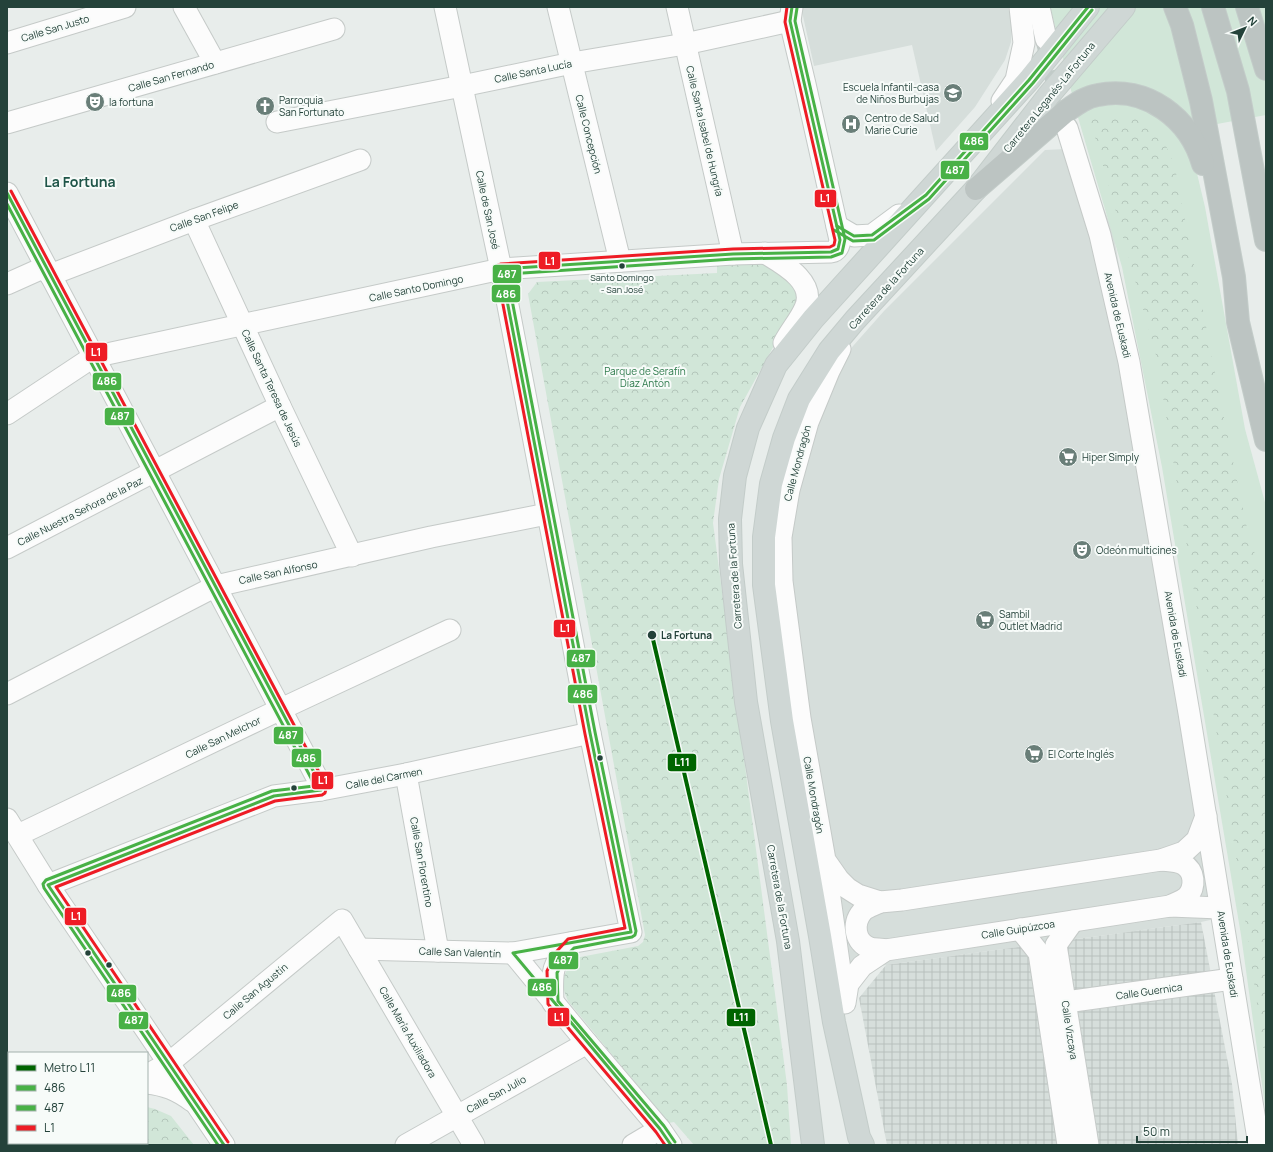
<svg xmlns="http://www.w3.org/2000/svg" width="1273" height="1152" viewBox="0 0 1273 1152" font-family="Manrope,sans-serif">
  <defs>
    <pattern id="industrial-grid" width="8" height="8" patternUnits="userSpaceOnUse"><rect width="8" height="8" fill="#d6dedb"/><path d="M0 4h8M4 0v8" fill="none" stroke="#b8c0bd"/></pattern>
    <pattern id="forest-crowns" width="20" height="18" patternUnits="userSpaceOnUse"><rect width="20" height="18" fill="#d1e6d8"/><path d="M2 6a3 3 0 1 1 6 0M12 15a3 3 0 1 1 6 0" fill="none" stroke="#b3c6ba"/></pattern>
  </defs>
  <rect width="100%" height="100%" fill="#e8edeb"/>
  <g fill="#d6dedb">
    <path d="M801,7H1008L1012,23L1011,42L1005,60L975,107L936,151L912,45L814,66Z"/>
    <path d="M1066,149L1088,174L1099,197L1113,231L1233,915L1201,922L886,965L833,975L778,627L807,398L884,311L1045,150Z"/>
  </g>
  <path fill="url(#industrial-grid)" d="M1201,922L1232,1084L1238,1145H887L859,998L886,965Z"/>
  <path fill="#d1e6d8" d="M1050,7H1266V115L1179,131L1194,161L1205,207L1245,429L1266,506V1113L1241,935L1162,467L1122,267L1077,114Z"/>
  <g fill="url(#forest-crowns)">
    <path d="M1114,113L1135,116L1151,127L1165,144L1174,163L1223,413L1248,533L1266,587V1066L1233,836L1157,359L1090,119Z"/>
    <path d="M762,262L789,277L798,289V307L776,342L740,407L719,479L713,523L787,1085L791,1145H694L674,1122L668,1123L568,1001C559,980 562,977 575,958L638,946L643,942L645,935L528,294L537,282L717,273V263Z"/>
    <path d="M7,1100L9,1101V1143H147V1107L155,1109L171,1116L194,1145H7Z"/>
  </g>
  <g fill="none" stroke-linecap="round" stroke-linejoin="round">
    <path stroke="#c1cbc8" stroke-width="21" stroke-dasharray="21 10" stroke-linecap="butt" d="M1046,40L1067,128"/>
    <defs>
      <g id="minor">
        <path d="M184,7L215,63"/>
        <path d="M558,7L620,261"/>
        <path d="M677,7L733,254"/>
        <path d="M1039,7L1046,39"/>
        <path d="M7,43L125,7"/>
        <path d="M1002,101L1016,80L1024,43L1020,7"/>
        <path d="M277,122L462,86L572,63L685,44L790,21"/>
        <path d="M7,123L334,29"/>
        <path d="M1067,128L1100,235L1129,362L1189,713L1259,1145"/>
        <path d="M7,193L316,776L321,790"/>
        <path d="M194,220L280,406L352,556"/>
        <path d="M837,226L854,236L872,235L899,215"/>
        <path d="M765,253C783,264 817,282 805,308C800,320 790,331 784,343"/>
        <path d="M50,275L194,220L360,160"/>
        <path d="M7,284L45,267"/>
        <path d="M840,349L829,371L808,422L789,490L781,537L782,581L800,718L825,860L839,880L847,888L858,895L880,902L902,900L1161,860L1184,852L1197,840L1206,816"/>
        <path d="M7,414L93,357L501,269L733,254L831,252C837,251 839,247 840,240L805,84L790,21L792,7"/>
        <path d="M7,548L280,406"/>
        <path d="M7,694L216,586L431,537L547,514"/>
        <path d="M406,774L438,951"/>
        <path d="M7,819L48,885L224,1145"/>
        <path d="M18,835L281,709L450,630"/>
        <path d="M1161,860C1168,861 1177,861 1183,864C1195,871 1196,887 1187,897C1183,901 1175,903 1170,906"/>
        <path d="M825,863L844,998"/>
        <path d="M48,885L274,796L321,790L406,774L590,733"/>
        <path d="M880,902C875,905 866,907 862,912C852,924 855,943 870,948C875,949 881,949 886,950"/>
        <path d="M1073,921L1056,945L1088,1145"/>
        <path d="M1020,929L1039,953L1068,1145"/>
        <path d="M359,949L513,953L631,932L590,733L501,269L445,7"/>
        <path d="M513,953L587,1043L660,1129L671,1145"/>
        <path d="M1066,1002L1232,979"/>
        <path d="M553,1003C552,972 550,967 571,943"/>
        <path d="M845,1003L848,984L862,966L886,950L1170,906L1220,908"/>
        <path d="M147,1075L169,1063L342,920L474,1145"/>
        <path d="M7,1079L9,1080"/>
        <path d="M147,1083C165,1085 177,1090 192,1101"/>
        <path d="M406,1145L587,1043"/>
        <path d="M633,1145L660,1129"/>
      </g>
      <g id="major">
        <path d="M813,1145L788,941L746,702L731,564L730,519L735,476L748,428L776,365L813,319L1029,80L1088,7"/>
        <path d="M863,1145L859,1137L834,1022L820,936L782,721L764,585V537L771,484L784,438L799,399L829,351L855,320L976,189L1049,95L1124,7"/>
      </g>
      <g id="highway">
        <path d="M1175,7L1182,25L1201,101L1234,277L1238,322L1266,440"/>
        <path d="M1213,7L1238,91L1266,240"/>
        <path d="M1247,7L1266,69"/>
        <path d="M976,189L1065,112C1075,105 1085,97 1098,95C1146,85 1190,118 1203,164"/>
      </g>
    </defs>
    <use href="#minor" stroke="#c5cac8" stroke-width="23"/>
    <use href="#major" stroke="#c3ccc9" stroke-width="24"/>
    <use href="#highway" stroke="#c3ccc9" stroke-width="24"/>
    <use href="#minor" stroke="#fcfcfc" stroke-width="21"/>
    <use href="#major" stroke="#cfd7d5" stroke-width="22"/>
    <use href="#highway" stroke="#bcc4c2" stroke-width="22"/>
    <defs>
      <g id="bus-1">
        <path d="M7,193L316,776L321,790L274,796L48,885L224,1145"/>
        <path d="M837,226L854,236L872,235L926,195L1029,80L1088,7"/>
        <path d="M671,1145L660,1129L513,953L631,932L590,733L501,269L733,254L831,252L838,249L840,240L790,21L792,7"/>
      </g>
      <g id="bus-2">
        <path d="M7,204L311,778L314,786L272,791L46,880L43,884L44,888L218,1145"/>
        <path d="M834,230L853,241L874,240L929,199L1033,83L1092,10"/>
        <path d="M675,1142L664,1126L558,1001L557,973L565,957L574,948L632,937L635,935L636,931L595,732L507,274L733,259L831,257L842,253L845,239L795,21L797,8"/>
      </g>
      <g id="bus-3">
        <path d="M11,191L320,774L326,789L325,793L322,795L275,801L56,887L228,1142"/>
        <path d="M665,1145L656,1132L548,1004L547,971L557,951L568,939L625,928L585,734L496,268L498,265L501,264L733,249L830,247L834,245L835,240L832,227L785,22L787,7"/>
      </g>
    </defs>
    <use href="#bus-1" stroke="#f7fbf9" stroke-width="6"/>
    <use href="#bus-2" stroke="#f7fbf9" stroke-width="6"/>
    <use href="#bus-3" stroke="#f7fbf9" stroke-width="6"/>
    <use href="#bus-1" stroke="#48b146" stroke-width="3"/>
    <use href="#bus-2" stroke="#48b146" stroke-width="3"/>
    <use href="#bus-3" stroke="#ee1c25" stroke-width="3"/>
    <defs>
      <path id="metro-1" d="M652,635L771,1145"/>
    </defs>
    <use href="#metro-1" stroke="#f7fbf9" stroke-width="7"/>
    <use href="#metro-1" stroke="#006400" stroke-width="4"/>
  </g>
  <defs>
    <symbol id="school-disc" viewBox="-11 -11 22 22"><circle r="9.5" fill="#697e78" stroke="#f7fbf9"/><path d="M0-5L7-2L0 1L-7-2ZM-4 1L0 2.5L4 1V4Q0 6-4 4Z" fill="#fff"/></symbol>
    <symbol id="theatre-disc" viewBox="-11 -11 22 22"><circle r="9.5" fill="#697e78" stroke="#f7fbf9"/><path d="M-5-5.5Q0-4 5-5.5V0Q5 5 0 6Q-5 5-5 0ZM-3.3-2.5H-1v1.5H-3.3ZM1-2.5H3.3v1.5H1ZM-2.8 1Q0 5.5 2.8 1Z" fill="#fff"/></symbol>
    <symbol id="church-disc" viewBox="-11 -11 22 22"><circle r="9.5" fill="#697e78" stroke="#f7fbf9"/><path d="M-1.2-6h2.4v3.5h3.3v2.4h-3.3V6h-2.4V-.1h-3.3v-2.4h3.3Z" fill="#fff"/></symbol>
    <symbol id="hospital-disc" viewBox="-11 -11 22 22"><circle r="9.5" fill="#697e78" stroke="#f7fbf9"/><path d="M-5-5h3v3.5h4V-5h3V5h-3V1.5h-4V5h-3Z" fill="#fff"/></symbol>
    <symbol id="supermarket-disc" viewBox="-11 -11 22 22"><circle r="9.5" fill="#697e78" stroke="#f7fbf9"/><path d="M-6-5.5h2.5l.6 2H6L4.5 2H-2.5L-4.4-4H-6ZM-1.5 3.2a1.3 1.3 0 1 0 .1 0ZM3 3.2a1.3 1.3 0 1 0 .1 0Z" fill="#fff"/></symbol>
  </defs>
  <g fill-rule="evenodd">
    <use href="#school-disc" x="942" y="82" width="22" height="22"/>
    <use href="#theatre-disc" x="84" y="91" width="22" height="22"/>
    <use href="#church-disc" x="254" y="95" width="22" height="22"/>
    <use href="#hospital-disc" x="840" y="113" width="22" height="22"/>
    <use href="#supermarket-disc" x="1057" y="446" width="22" height="22"/>
    <use href="#theatre-disc" x="1071" y="539" width="22" height="22"/>
    <use href="#supermarket-disc" x="974" y="609" width="22" height="22"/>
    <use href="#supermarket-disc" x="1023" y="743" width="22" height="22"/>
  </g>
  <g fill="#24423a" stroke="#f7fbf9" stroke-width="1.5">
    <circle cx="622" cy="266" r="3.5"/>
    <circle cx="652" cy="635" r="5"/>
    <circle cx="600" cy="758" r="3.5"/>
    <circle cx="294" cy="788" r="3.5"/>
    <circle cx="88" cy="953" r="3.5"/>
    <circle cx="109" cy="965" r="3.5"/>
  </g>
  <g text-anchor="middle" dominant-baseline="central" stroke-width="4" stroke-linejoin="round" paint-order="stroke">
    <g font-size="9" fill="#24423a" stroke="#f7fbf9">
      <text x="622" y="277">Santo Domingo<tspan x="622" dy="12">- San José</tspan></text>
    </g>
    <g font-size="10" fill="#24423a" stroke="#f7fbf9">
      <text transform="translate(55 28) rotate(-17)">Calle San Justo</text>
      <text transform="translate(533 71) rotate(-12)">Calle Santa Lucía</text>
      <text transform="translate(171 76) rotate(-16)">Calle San Fernando</text>
      <text transform="translate(1049 97) rotate(-51)">Carretera Leganés-La Fortuna</text>
      <text transform="translate(705 131) rotate(77)">Calle Santa Isabel de Hungría</text>
      <text transform="translate(589 134) rotate(76)">Calle Concepción</text>
      <text transform="translate(488 210) rotate(78)">Calle de San José</text>
      <text transform="translate(204 216) rotate(-20)">Calle San Felipe</text>
      <text transform="translate(416 288) rotate(-12)">Calle Santo Domingo</text>
      <text transform="translate(886 288) rotate(-48)">Carretera de la Fortuna</text>
      <text transform="translate(1118 315) rotate(77)">Avenida de Euskadi</text>
      <text transform="translate(272 388) rotate(65)">Calle Santa Teresa de Jesús</text>
      <text transform="translate(797 463) rotate(-75)">Calle Mondragón</text>
      <text transform="translate(80 511) rotate(-27)">Calle Nuestra Señora de la Paz</text>
      <text transform="translate(278 572) rotate(-12)">Calle San Alfonso</text>
      <text transform="translate(734 576) rotate(-94)">Carretera de la Fortuna</text>
      <text transform="translate(1176 634) rotate(80)">Avenida de Euskadi</text>
      <text transform="translate(223 737) rotate(-26)">Calle San Melchor</text>
      <text transform="translate(384 778) rotate(-11)">Calle del Carmen</text>
      <text transform="translate(814 795) rotate(80)">Calle Mondragón</text>
      <text transform="translate(422 862) rotate(80)">Calle San Florentino</text>
      <text transform="translate(780 897) rotate(80)">Carretera de la Fortuna</text>
      <text transform="translate(1018 929) rotate(-9)">Calle Guipúzcoa</text>
      <text transform="translate(460 952) rotate(2)">Calle San Valentín</text>
      <text transform="translate(1228 954) rotate(81)">Avenida de Euskadi</text>
      <text transform="translate(255 991) rotate(-40)">Calle San Agustín</text>
      <text transform="translate(1149 991) rotate(-8)">Calle Guernica</text>
      <text transform="translate(1070 1030) rotate(81)">Calle Vizcaya</text>
      <text transform="translate(408 1032) rotate(60)">Calle María Auxiliadora</text>
      <text transform="translate(496 1094) rotate(-29)">Calle San Julio</text>
    </g>
    <g font-size="10" fill="#24423a" stroke="#f7fbf9" text-anchor="start">
      <text x="939" y="87" text-anchor="end">Escuela Infantil-casa<tspan x="939" dy="12">de Niños Burbujas</tspan></text>
      <text x="279" y="100">Parroquia<tspan x="279" dy="12">San Fortunato</tspan></text>
      <text x="109" y="102">la fortuna</text>
      <text x="865" y="118">Centro de Salud<tspan x="865" dy="12">Marie Curie</tspan></text>
      <text x="1082" y="457">Hiper Simply</text>
      <text x="1096" y="550">Odeón multicines</text>
      <text x="999" y="614">Sambil<tspan x="999" dy="12">Outlet Madrid</tspan></text>
      <text x="1048" y="754">El Corte Inglés</text>
    </g>
    <g font-size="10" fill="#2d7a4b" stroke="#f7fbf9">
      <text x="645" y="371">Parque de Serafín<tspan x="645" dy="12">Díaz Antón</tspan></text>
    </g>
    <g font-size="10" font-weight="bold" fill="#24423a" stroke="#f7fbf9" text-anchor="start">
      <text x="661" y="635">La Fortuna</text>
    </g>
    <g font-size="14" font-weight="bold" fill="#1f5548" stroke="#f7fbf9">
      <text x="80" y="181">La Fortuna</text>
    </g>
  </g>
  <g stroke="#f7fbf9" stroke-width="1.5">
    <rect x="959" y="132" width="30" height="19" rx="4" fill="#48b146"/>
    <rect x="940" y="160" width="30" height="20" rx="4" fill="#48b146"/>
    <rect x="814" y="189" width="23" height="19" rx="4" fill="#ee1c25"/>
    <rect x="538" y="251" width="23" height="19" rx="4" fill="#ee1c25"/>
    <rect x="492" y="264" width="30" height="20" rx="4" fill="#48b146"/>
    <rect x="491" y="284" width="30" height="19" rx="4" fill="#48b146"/>
    <rect x="85" y="342" width="23" height="20" rx="4" fill="#ee1c25"/>
    <rect x="92" y="372" width="30" height="19" rx="4" fill="#48b146"/>
    <rect x="104" y="407" width="31" height="19" rx="4" fill="#48b146"/>
    <rect x="553" y="619" width="23" height="19" rx="4" fill="#ee1c25"/>
    <rect x="566" y="649" width="30" height="19" rx="4" fill="#48b146"/>
    <rect x="567" y="684" width="31" height="20" rx="4" fill="#48b146"/>
    <rect x="273" y="726" width="31" height="19" rx="4" fill="#48b146"/>
    <rect x="291" y="748" width="31" height="20" rx="4" fill="#48b146"/>
    <rect x="667" y="753" width="30" height="19" rx="4" fill="#006400"/>
    <rect x="311" y="771" width="23" height="19" rx="4" fill="#ee1c25"/>
    <rect x="64" y="907" width="23" height="19" rx="4" fill="#ee1c25"/>
    <rect x="548" y="951" width="31" height="19" rx="4" fill="#48b146"/>
    <rect x="527" y="978" width="30" height="19" rx="4" fill="#48b146"/>
    <rect x="106" y="984" width="31" height="19" rx="4" fill="#48b146"/>
    <rect x="547" y="1007" width="23" height="20" rx="4" fill="#ee1c25"/>
    <rect x="726" y="1008" width="30" height="19" rx="4" fill="#006400"/>
    <rect x="118" y="1011" width="31" height="19" rx="4" fill="#48b146"/>
  </g>
  <g font-size="11" text-anchor="middle" font-weight="bold" fill="#fff">
    <text x="974" y="145">486</text>
    <text x="955" y="174">487</text>
    <text x="825" y="202">L1</text>
    <text x="550" y="265">L1</text>
    <text x="507" y="278">487</text>
    <text x="506" y="298">486</text>
    <text x="96" y="356">L1</text>
    <text x="107" y="385">486</text>
    <text x="120" y="420">487</text>
    <text x="565" y="632">L1</text>
    <text x="581" y="662">487</text>
    <text x="583" y="698">486</text>
    <text x="288" y="739">487</text>
    <text x="306" y="762">486</text>
    <text x="682" y="766">L11</text>
    <text x="323" y="784">L1</text>
    <text x="76" y="920">L1</text>
    <text x="563" y="964">487</text>
    <text x="542" y="991">486</text>
    <text x="121" y="997">486</text>
    <text x="559" y="1021">L1</text>
    <text x="741" y="1021">L11</text>
    <text x="134" y="1024">487</text>
  </g>
  <rect width="1273" height="1152" fill="none" stroke="#24423a" stroke-width="16"/>
  <rect x="8" y="1052" width="140" height="92" fill="#f7fbf9" stroke="#a3b1ad"/>
  <rect x="16" y="1065" width="20" height="6" fill="#006400" stroke="#a3b1ad"/>
  <text x="44" y="1072" font-size="12" fill="#24423a">Metro L11</text>
  <rect x="16" y="1085" width="20" height="6" fill="#48b146" stroke="#a3b1ad"/>
  <text x="44" y="1092" font-size="12" fill="#24423a">486</text>
  <rect x="16" y="1105" width="20" height="6" fill="#48b146" stroke="#a3b1ad"/>
  <text x="44" y="1112" font-size="12" fill="#24423a">487</text>
  <rect x="16" y="1125" width="20" height="6" fill="#ee1c25" stroke="#a3b1ad"/>
  <text x="44" y="1132" font-size="12" fill="#24423a">L1</text>
  <g transform="translate(1245 28) rotate(47)" stroke="#f7fbf9" stroke-width="3" paint-order="stroke">
  <path d="M0-3L7 15L0 10L-7 15Z" fill="#24423a"/>
  <text y="-6" font-size="11" font-weight="bold" text-anchor="middle" fill="#24423a">N</text>
  </g>
  <path d="M1137 1136v6h110v-6" fill="none" stroke="#24423a" stroke-width="2"/>
  <text x="1143" y="1136" font-size="12" fill="#24423a" stroke="#f7fbf9" stroke-width="3" paint-order="stroke">50 m</text>
</svg>
